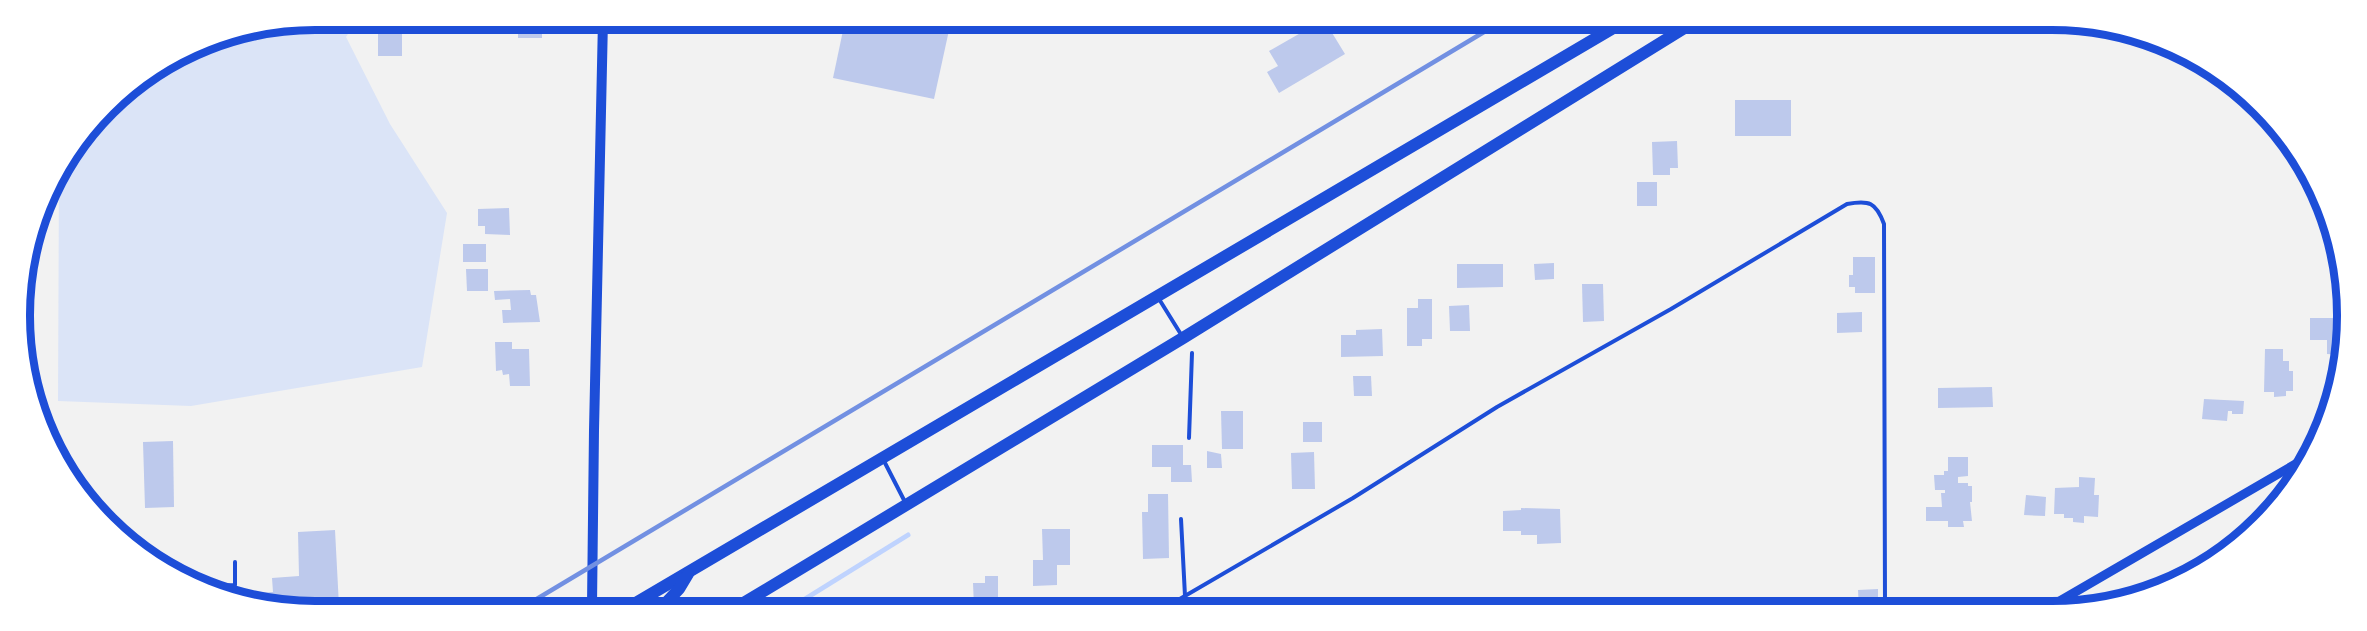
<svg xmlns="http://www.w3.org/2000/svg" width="2367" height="631" viewBox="0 0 2367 631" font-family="'Sofia Sans Condensed',sans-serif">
  <rect width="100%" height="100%" fill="#f2f2f2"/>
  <path fill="#dbe4f7" d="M316,20H357L346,37L390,124L447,213L422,367L191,406L58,401L59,173L120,93L203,42Z"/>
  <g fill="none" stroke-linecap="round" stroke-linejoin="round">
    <path stroke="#bfd3fe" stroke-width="5" d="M792,607L908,535"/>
  </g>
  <g fill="#bdc9ec">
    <path d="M486,20H542V38H518V33H486Z"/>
    <path d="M845,21H951L934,99L833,78Z"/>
    <path d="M1318,23H1326L1345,54L1279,93L1267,72L1278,66L1269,51Z"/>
    <rect x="378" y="34" width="24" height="22"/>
    <rect x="1735" y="100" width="56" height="36"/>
    <path d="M1677,141L1678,168H1670V175H1653L1652,142Z"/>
    <rect x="1637" y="182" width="20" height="24"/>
    <path d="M509,208L510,235L485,234V226H478V209Z"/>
    <rect x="463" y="244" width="23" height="18"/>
    <path d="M1853,257H1875V293H1855V287H1849V275H1853Z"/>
    <path d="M1554,263V279L1535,280L1534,264Z"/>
    <path d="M1457,264H1503V287L1457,288Z"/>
    <path d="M466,269H488V291H467Z"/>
    <path d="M1582,284H1603L1604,321L1583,322Z"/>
    <path d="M530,290L531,295H536L540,322L503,323L502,310H511L510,299L495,300L494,291Z"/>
    <path d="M1418,299H1432V339H1422V346H1407V308H1418Z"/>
    <path d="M1469,305L1470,331H1450L1449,306Z"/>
    <path d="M1862,312V332L1837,333V313Z"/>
    <path d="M2310,318H2342V355L2327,354V340H2310Z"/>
    <path d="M1382,329L1383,356L1341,357V335H1356V330Z"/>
    <path d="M495,342H512V349H529L530,386H510L509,374L503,375L502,370L496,371Z"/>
    <path d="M2265,349H2283V361H2289V371H2293V391H2286V396L2274,397V392H2264Z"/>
    <path d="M1353,376H1371L1372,396H1354Z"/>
    <path d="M1992,387L1993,407L1938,408V388Z"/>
    <path d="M2204,399L2244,401L2243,414H2232V411H2228L2227,421L2202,419Z"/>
    <path d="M1221,411H1243V449H1222Z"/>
    <rect x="1303" y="422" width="19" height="20"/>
    <path d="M173,441L174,507L145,508L143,442Z"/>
    <path d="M1152,445H1183V465H1191L1192,482H1171V467H1152Z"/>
    <path d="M1207,451L1221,454L1222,468H1207Z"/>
    <path d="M1314,452L1315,489H1292L1291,453Z"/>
    <path d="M1948,457H1968V476L1958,477V483H1968V486H1972V502H1970L1972,521H1963L1964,527H1948V521H1926V507H1942L1941,493H1945V490H1935L1934,475H1944V471H1948Z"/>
    <path d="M2079,477L2095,478L2094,495H2099L2098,517L2084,516V523L2073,522V518H2064V514H2054L2055,488L2079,487Z"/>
    <path d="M1148,494H1168L1169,558L1143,559L1142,512H1148Z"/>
    <path d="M2026,495L2046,497L2045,516L2024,515Z"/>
    <path d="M1521,508L1560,509L1561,543L1537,544V535H1521V531H1503V511L1521,510Z"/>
    <path d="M1042,529H1070V565H1057V585L1033,586V560H1043Z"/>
    <path d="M335,530L339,606H258L227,594L273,592L272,578L299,576L298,532Z"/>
    <path d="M985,576H998V607H974L973,583H985Z"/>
    <path d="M1878,589V609H1859L1858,590Z"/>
    <path d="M1348,601V608H1326V602Z"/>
  </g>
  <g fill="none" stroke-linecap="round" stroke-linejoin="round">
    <g stroke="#1d4ed8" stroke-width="4">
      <path d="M1159,299L1182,336"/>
      <path d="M1189,438L1192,353"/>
      <path d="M884,461L905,502"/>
      <path d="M1181,519L1185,596"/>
      <path d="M205,586L235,585V562"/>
      <path d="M1166,607L1353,498L1497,407L1671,309L1847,204C1869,200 1876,202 1884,224L1885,609"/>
    </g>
    <path stroke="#1d4ed8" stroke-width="9" d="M2046,609L2311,455"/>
    <path stroke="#1d4ed8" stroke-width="10" d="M592,606L594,430L603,20"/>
    <g stroke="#1d4ed8" stroke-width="12">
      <path d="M629,607L1620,24"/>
      <path d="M662,607L679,589L688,574"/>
      <path d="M737,607L1183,338L1691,24"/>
    </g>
    <path stroke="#7290e2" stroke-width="4.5" d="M525,606L1499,23"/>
  </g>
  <path d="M0 0H2367V631H0ZM315 30H2052A285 285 0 0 1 2337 315V316A285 285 0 0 1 2052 601H315A285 285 0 0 1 30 316V315A285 285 0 0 1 315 30Z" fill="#fff" fill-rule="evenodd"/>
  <path fill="none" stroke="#1d4ed8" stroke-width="8" d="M315 30H2052A285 285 0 0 1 2337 315V316A285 285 0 0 1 2052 601H315A285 285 0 0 1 30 316V315A285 285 0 0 1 315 30Z"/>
</svg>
